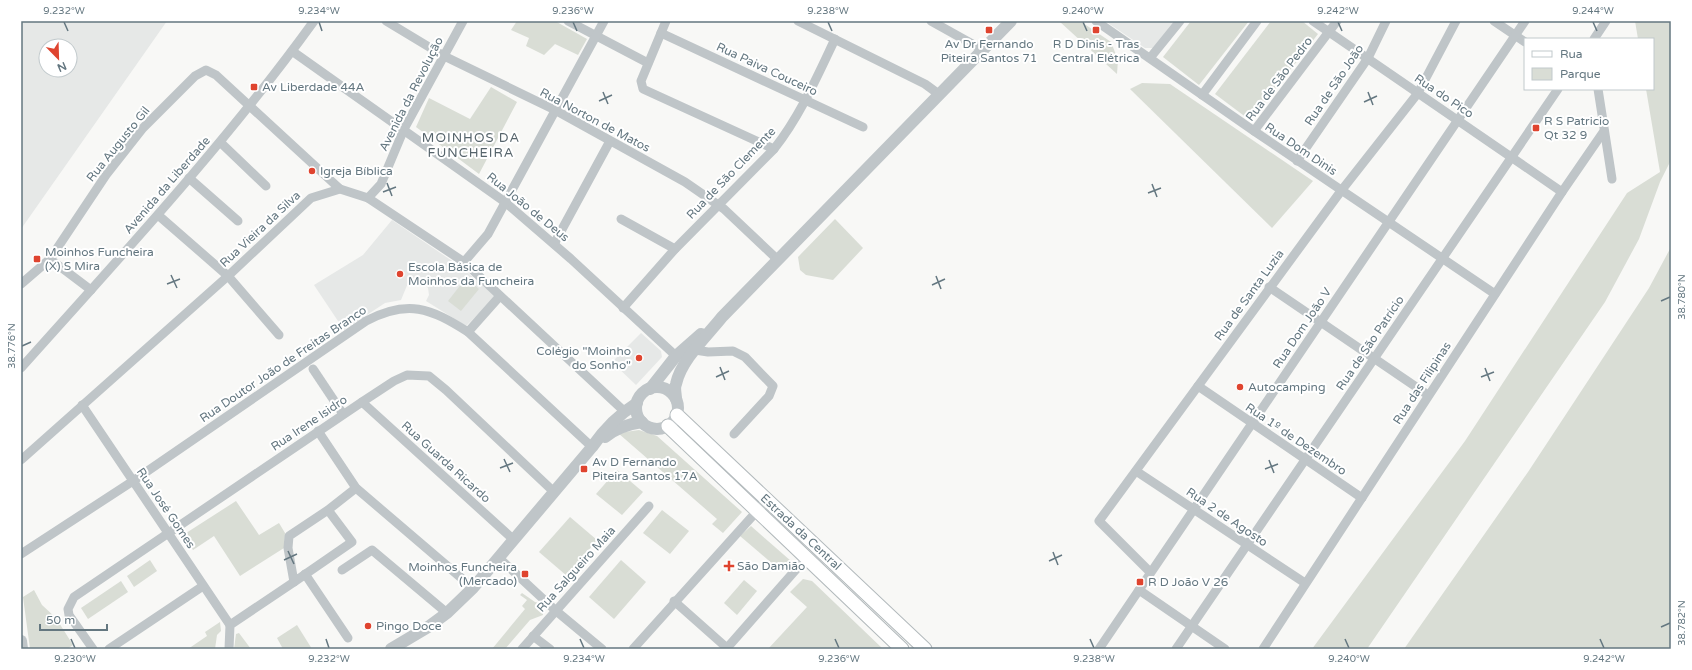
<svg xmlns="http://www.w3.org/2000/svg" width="1692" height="670" viewBox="0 0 1692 670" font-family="'Varela Round',sans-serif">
  <rect width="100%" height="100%" fill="#f8f8f6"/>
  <g fill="#e6e8e7" fill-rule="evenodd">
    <path d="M21,21H167L21,229ZM46,46H70V70H46Z"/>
    <path d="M1107,21H1175L1153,48H1145L1108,23Z"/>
    <path d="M392,220L461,267L496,297L466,326L426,301L429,295L428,288L423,282L416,281L408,283L401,300L385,303L344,330L314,285L363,255Z"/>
    <path d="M641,333L661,351L662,357L636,385L612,362Z"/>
  </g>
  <g fill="#d9ddd5">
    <path d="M517,21H555L587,39L578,55L555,44L544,55L526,46L529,38L511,30Z"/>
    <path d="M1059,21H1080L1111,42L1118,60L1117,74Z"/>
    <path d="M1191,21H1249L1199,85L1163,57Z"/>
    <path d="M1271,21H1302L1318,34L1251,121L1215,94Z"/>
    <path d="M1635,21H1671V160L1660,182L1639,239L1605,302L1367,649H1312L1465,441L1627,193L1660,172L1646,89H1653V39H1638Z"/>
    <path d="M1142,83L1170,84L1313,181L1272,228L1130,89Z"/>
    <path d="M491,87L517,102L479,174L416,127L429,98L470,119Z"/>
    <path d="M835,219L863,248L833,280L806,275L800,270L798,257Z"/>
    <path d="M1671,247V649H1404L1528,472L1649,288Z"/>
    <path d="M466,278L479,289L461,311L448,301Z"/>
    <path d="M639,430L657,436L742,512L723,533L712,524L717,519L618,433Z"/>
    <path d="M617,470L643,492L622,515L596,494Z"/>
    <path d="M236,501L259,535L279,523L285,533L284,548L240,576L214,536L193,550L183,535Z"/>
    <path d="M662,510L689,531L670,554L643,533Z"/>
    <path d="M570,517L597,540L567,576L539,552Z"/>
    <path d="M751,526L791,561L782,572L740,536Z"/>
    <path d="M150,560L157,571L134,587L127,576Z"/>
    <path d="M621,560L646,582L614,619L589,597Z"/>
    <path d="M803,579L812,581L883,649H768L807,607L790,592Z"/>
    <path d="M744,580L757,591L737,615L724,603Z"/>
    <path d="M121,581L128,592L88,619L81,608Z"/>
    <path d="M34,590L42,605L56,618L73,645L67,649H30L23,597Z"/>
    <path d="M522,593L535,602L542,604L543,615L530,620L505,649H492L525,609L522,606L527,600L520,595Z"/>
    <path d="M220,622L221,631L217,635L215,649H188L207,636L205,632Z"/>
    <path d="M297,625L312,649H283L277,638Z"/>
    <path d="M239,633L251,649H234L236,634Z"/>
  </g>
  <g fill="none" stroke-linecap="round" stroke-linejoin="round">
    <defs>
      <g id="secondary">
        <path d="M677,415L925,649"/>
        <path d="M668,426L902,649"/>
      </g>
    </defs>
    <use href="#secondary" stroke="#b2b9bc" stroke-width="15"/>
    <g stroke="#bfc5c8" stroke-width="9">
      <path d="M386,21L444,56L555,110L685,182L724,209L778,260"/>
      <path d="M568,21L648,63"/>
      <path d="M666,21L641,81L643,89L774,149"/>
      <path d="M798,21L925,84L940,95"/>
      <path d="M931,21L983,50"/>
      <path d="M1096,21L1254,131L1495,294"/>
      <path d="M1313,21L1562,192"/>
      <path d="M1494,21L1525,42"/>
      <path d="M661,33L863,127"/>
      <path d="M1594,39L1606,21"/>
      <path d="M292,51L505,202L571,259L676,356"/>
      <path d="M1150,58L1180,21"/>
      <path d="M1598,89L1612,179"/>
      <path d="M1202,95L1257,21"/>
      <path d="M1254,131L1337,21"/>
      <path d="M220,142L266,186"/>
      <path d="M1297,161L1368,58L1386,21"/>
      <path d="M189,178L238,221"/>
      <path d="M368,198L381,184L404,129L463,21"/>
      <path d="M158,215L228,276L279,335"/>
      <path d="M621,219L675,249"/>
      <path d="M554,244L610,141"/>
      <path d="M50,259L91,290"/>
      <path d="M464,262L488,234L604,21"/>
      <path d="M21,284L50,259L106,175L143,128L195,76L206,70L216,75L340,189"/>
      <path d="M1269,287L1428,395"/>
      <path d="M623,308L675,249L774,149C800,116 817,77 835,39"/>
      <path d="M468,332L500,296"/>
      <path d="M695,350L708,352L733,351L745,357L773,386L769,396L734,434"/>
      <path d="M21,368C122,255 225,144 314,21"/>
      <path d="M313,369L343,414"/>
      <path d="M1198,386L1362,498"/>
      <path d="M362,402L514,540"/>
      <path d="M82,405L230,625"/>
      <path d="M318,431L356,488L473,588"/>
      <path d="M21,460L228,276L311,198L340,189L368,198L464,262L624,411"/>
      <path d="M1136,471L1305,583"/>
      <path d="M328,510L352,542L294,582L288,548L289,536L328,510L356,488"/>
      <path d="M21,554L133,481L366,321C408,299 430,308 468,332L592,447"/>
      <path d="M499,558L555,610L602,649"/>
      <path d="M342,570L372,550L447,613"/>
      <path d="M1150,572L1099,521L1341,191L1418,93L1456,21"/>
      <path d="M305,574L348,638"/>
      <path d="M1139,590L1225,649"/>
      <path d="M674,601L727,648L807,557"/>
      <path d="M533,636L550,649"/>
      <path d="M93,649L69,615L68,609L74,597L362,402L394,381L407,375L429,376L446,390L553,491"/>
      <path d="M109,649L203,586"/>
      <path d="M229,649L230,625L294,582"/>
      <path d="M522,649L649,506"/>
      <path d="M633,649L767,500"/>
      <path d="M1099,649L1525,21"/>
      <path d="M1176,649L1558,89"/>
      <path d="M1263,649L1562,192L1604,131"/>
    </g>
    <g stroke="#bfc5c8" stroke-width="12">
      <circle cx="657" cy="408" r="21"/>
      <path d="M650,389L676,356L701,334"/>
      <path d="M676,399C676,394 674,388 676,384C681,360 707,336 722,317L1011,21"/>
      <path d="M605,437C616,428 628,424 642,422"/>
      <path d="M21,641L22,649"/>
      <path d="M391,649L428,627L447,613L473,588L592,447C605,428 618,415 637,403"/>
    </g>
    <use href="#secondary" stroke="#fff" stroke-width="13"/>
  </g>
  <path fill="none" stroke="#647780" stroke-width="1.5" d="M64,22L68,31M319,22L322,31M573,22L577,31M828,22L832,31M1083,22L1087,31M1338,22L1342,31M1593,22L1597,31M603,92L608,104M1368,92L1373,105M599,101L612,95M1364,102L1377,96M387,183L392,196M1152,184L1157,197M383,192L396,187M1148,193L1161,188M171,275L177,288M936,276L941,289M167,284L180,279M932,285L945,279M1661,301L1670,297M22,346L31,342M720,367L725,380M1485,368L1490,381M716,377L729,371M1481,377L1494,372M504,459L510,472M1269,460L1274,473M500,468L513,463M1265,469L1278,464M288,551L294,564M1053,552L1058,565M284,560L297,554M1049,561L1062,555M1661,627L1670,623M71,639L75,648M326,639L329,648M580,639L584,648M835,639L839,648M1090,639L1094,648M1345,639L1349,648M1600,639L1604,648"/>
  <g fill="#df442f" stroke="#fff" stroke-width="1.5">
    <rect x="985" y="26" width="8" height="8" rx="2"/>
    <rect x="1092" y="26" width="8" height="8" rx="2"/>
    <rect x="250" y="83" width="8" height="8" rx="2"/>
    <rect x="1532" y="124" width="8" height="8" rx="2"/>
    <circle cx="312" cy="171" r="4"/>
    <rect x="33" y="255" width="8" height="8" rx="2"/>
    <circle cx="400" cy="274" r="4"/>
    <circle cx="639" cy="358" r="4"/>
    <circle cx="1240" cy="387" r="4"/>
    <rect x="580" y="465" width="8" height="8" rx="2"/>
    <path d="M727 560h4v4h4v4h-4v4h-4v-4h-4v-4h4z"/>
    <rect x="521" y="570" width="8" height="8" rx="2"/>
    <rect x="1136" y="578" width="8" height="8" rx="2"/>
    <circle cx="368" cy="626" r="4"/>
  </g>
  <g text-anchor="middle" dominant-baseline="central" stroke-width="4" stroke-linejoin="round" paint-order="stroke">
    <g font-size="12" fill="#647780" stroke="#fff" text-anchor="start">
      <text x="989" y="44" text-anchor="middle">Av Dr Fernando<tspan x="989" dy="14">Piteira Santos 71</tspan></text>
      <text x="1096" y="44" text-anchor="middle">R D Dinis - Tras<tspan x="1096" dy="14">Central Elétrica</tspan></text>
      <text x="262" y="87">Av Liberdade 44A</text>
      <text x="1544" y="121">R S Patricio<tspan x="1544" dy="14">Qt 32 9</tspan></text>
      <text x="320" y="171">Igreja Bíblica</text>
      <text x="45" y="252">Moinhos Funcheira<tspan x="45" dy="14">(X) S Mira</tspan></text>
      <text x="408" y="267">Escola Básica de<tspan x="408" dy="14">Moinhos da Funcheira</tspan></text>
      <text x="631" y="351" text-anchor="end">Colégio "Moinho<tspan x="631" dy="14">do Sonho"</tspan></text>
      <text x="1248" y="387">Autocamping</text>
      <text x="592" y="462">Av D Fernando<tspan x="592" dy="14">Piteira Santos 17A</tspan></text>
      <text x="737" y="566">São Damião</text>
      <text x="517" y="567" text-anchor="end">Moinhos Funcheira<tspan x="517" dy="14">(Mercado)</tspan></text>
      <text x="1148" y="582">R D João V 26</text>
      <text x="376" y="626">Pingo Doce</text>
    </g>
    <g font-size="12" fill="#647780" stroke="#fff">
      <text transform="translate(767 69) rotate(25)">Rua Paiva Couceiro</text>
      <text transform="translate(1279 79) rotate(-53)">Rua de São Pedro</text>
      <text transform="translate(1334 85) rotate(-56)">Rua de São João</text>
      <text transform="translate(411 94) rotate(-63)">Avenida da Revolução</text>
      <text transform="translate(1444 96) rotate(34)">Rua do Pico</text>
      <text transform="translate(595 120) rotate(28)">Rua Norton de Matos</text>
      <text transform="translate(118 144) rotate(-51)">Rua Augusto Gil</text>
      <text transform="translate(1301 149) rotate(34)">Rua Dom Dinis</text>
      <text transform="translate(731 173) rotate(-46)">Rua de São Clemente</text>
      <text transform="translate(167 185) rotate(-49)">Avenida da Liberdade</text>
      <text transform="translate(528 207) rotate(39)">Rua João de Deus</text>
      <text transform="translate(260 229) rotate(-43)">Rua Vieira da Silva</text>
      <text transform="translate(1249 295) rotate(-54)">Rua de Santa Luzia</text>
      <text transform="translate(1302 328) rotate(-56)">Rua Dom João V</text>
      <text transform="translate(1370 343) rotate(-56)">Rua de São Patrício</text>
      <text transform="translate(283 364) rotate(-34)">Rua Doutor João de Freitas Branco</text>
      <text transform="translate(1422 383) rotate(-57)">Rua das Filipinas</text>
      <text transform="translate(309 423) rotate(-34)">Rua Irene Isidro</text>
      <text transform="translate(1296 439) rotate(34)">Rua 1º de Dezembro</text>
      <text transform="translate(446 462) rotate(42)">Rua Guarda Ricardo</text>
      <text transform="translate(166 508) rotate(56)">Rua José Gomes</text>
      <text transform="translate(1227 517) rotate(34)">Rua 2 de Agosto</text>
      <text transform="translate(801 532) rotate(43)">Estrada da Central</text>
      <text transform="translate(576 569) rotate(-48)">Rua Salgueiro Maia</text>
    </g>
    <g font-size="13" letter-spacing="1" fill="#56646b" stroke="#fff">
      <text x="471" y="138">MOINHOS DA<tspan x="471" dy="15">FUNCHEIRA</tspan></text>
    </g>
  </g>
  <rect width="1692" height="670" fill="none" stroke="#ffffff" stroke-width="44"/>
  <rect x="1524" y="38" width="130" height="52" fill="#ffffff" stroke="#c1c9cc"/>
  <rect x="1532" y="51" width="20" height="6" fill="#ffffff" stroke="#c1c9cc"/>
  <text x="1560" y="58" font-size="12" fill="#647780">Rua</text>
  <rect x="1532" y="68" width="20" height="12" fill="#d9ddd5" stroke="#c1c9cc"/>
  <text x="1560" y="78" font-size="12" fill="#647780">Parque</text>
  <g transform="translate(58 58) rotate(157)"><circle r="19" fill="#ffffff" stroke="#c1c9cc"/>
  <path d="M0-3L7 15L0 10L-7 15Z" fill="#df442f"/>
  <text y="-6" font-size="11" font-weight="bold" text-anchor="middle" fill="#647780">N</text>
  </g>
  <path d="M40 624v6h67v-6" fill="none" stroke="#647780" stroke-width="2"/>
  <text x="46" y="624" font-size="12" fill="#647780" stroke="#ffffff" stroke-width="3" paint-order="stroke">50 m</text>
  <rect x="22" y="22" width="1648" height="626" fill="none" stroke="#647780" stroke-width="1.5"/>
  <g font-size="10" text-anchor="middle" fill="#647780">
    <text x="64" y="14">9.232°W</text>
    <text x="319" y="14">9.234°W</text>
    <text x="573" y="14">9.236°W</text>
    <text x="828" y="14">9.238°W</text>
    <text x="1083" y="14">9.240°W</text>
    <text x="1338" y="14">9.242°W</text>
    <text x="1593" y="14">9.244°W</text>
    <text transform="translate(1681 297) rotate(-90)" y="4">38.780°N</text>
    <text transform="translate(11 346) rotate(-90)" y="4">38.776°N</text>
    <text transform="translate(1681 623) rotate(-90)" y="4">38.782°N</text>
    <text x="75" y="662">9.230°W</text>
    <text x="329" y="662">9.232°W</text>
    <text x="584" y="662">9.234°W</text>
    <text x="839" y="662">9.236°W</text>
    <text x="1094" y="662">9.238°W</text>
    <text x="1349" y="662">9.240°W</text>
    <text x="1604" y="662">9.242°W</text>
  </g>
</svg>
